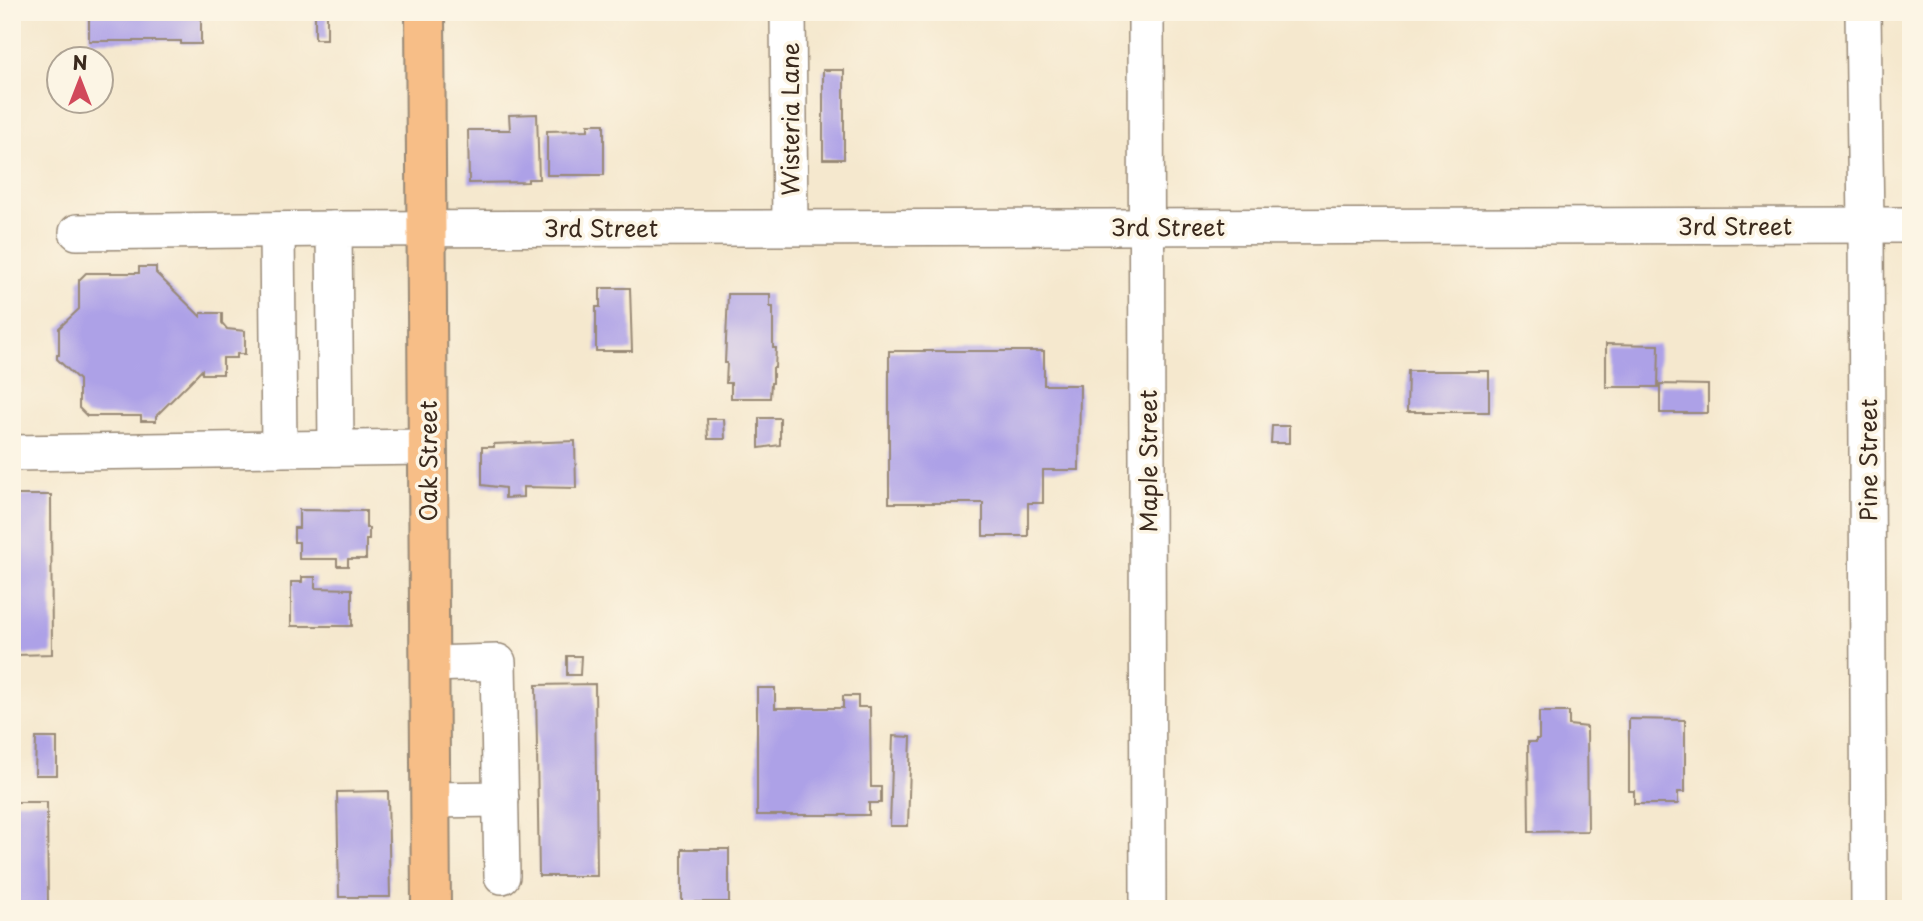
<svg xmlns="http://www.w3.org/2000/svg" width="1923" height="921" viewBox="0 0 1923 921" font-family="'Playpen Sans',sans-serif">
  <rect width="100%" height="100%" fill="#fcf5e5"/>
  <filter id="ink" filterUnits="userSpaceOnUse"><feTurbulence type="fractalNoise" baseFrequency=".0143" numOctaves="2"/><feDisplacementMap in="SourceGraphic" scale="14" xChannelSelector="R" yChannelSelector="G"/><feConvolveMatrix kernelMatrix="1 2 1 2 8 2 1 2 1" color-interpolation-filters="sRGB"/></filter>
  <filter id="wash" filterUnits="userSpaceOnUse"><feTurbulence type="fractalNoise" baseFrequency=".00686" numOctaves="4" result="noise"/><feDisplacementMap in="SourceGraphic" scale="28" xChannelSelector="R" yChannelSelector="G"/><feGaussianBlur stdDeviation="1.57" result="paint"/><feColorMatrix in="noise" values="0 0 0 0 0 0 0 0 0 0 0 0 0 0 0 0 0 1.4 0 .05"/><feComposite in="paint" operator="in"/></filter>
  <g filter="url(#wash)">
    <rect width="100%" height="100%" fill="#f5e8ce"/>
    <g id="blocks">
      <g fill="#ada1e7">
        <path d="M89,12H201V44H181V41H89Z"/>
        <rect x="315" y="12" width="12" height="27"/>
        <rect x="823" y="70" width="21" height="89"/>
        <path d="M537,114L539,179H528V182L469,183L468,130H510L509,115Z"/>
        <path d="M588,124H604V175H547V131L588,130Z"/>
        <path d="M139,267H156V273L201,317V313H222V323L227,329L245,331V354H237V358H223V374H202V370L156,416V421H141V416H87L79,408V380L57,359V355H59V328L79,309V280L86,273H139Z"/>
        <path d="M600,288H630L632,351H596V307H600Z"/>
        <path d="M728,294H770V307H773V348H776L775,368H773V383H771L770,398H731V383H726L727,363H725Z"/>
        <path d="M1606,344L1659,345L1658,387H1606Z"/>
        <path d="M889,351H1044V385H1080L1079,470H1043V503H1028V536H983V503H889Z"/>
        <path d="M1408,371H1489V412H1407Z"/>
        <path d="M1660,384L1708,385V413H1660Z"/>
        <path d="M759,418H780V445L759,448Z"/>
        <path d="M707,419H724L725,439H708Z"/>
        <path d="M1272,426H1289V443H1271Z"/>
        <path d="M575,441L576,488L523,487V497L505,498V488L482,485V447H494V444Z"/>
        <path d="M12,495H51L52,654L16,655V610H12Z"/>
        <path d="M299,510L366,511V528H369V540H366V559H348V566H337V559H299V542H294V528H299Z"/>
        <path d="M302,577H315V588L352,589V626H291V582H302Z"/>
        <path d="M567,656H581L580,675H567Z"/>
        <path d="M595,684L597,876H539L536,685Z"/>
        <path d="M757,688H775V708H843V696H858V707H870L871,787H881V803H869V815H757Z"/>
        <path d="M1539,712H1569V725L1587,727L1588,831L1529,832L1528,742H1536V739H1539Z"/>
        <path d="M1629,719L1685,720V792H1678V804H1634V791H1629Z"/>
        <path d="M893,736L911,737L908,826H890Z"/>
        <path d="M36,738H57V775H35Z"/>
        <path d="M388,791L390,897H339L337,792Z"/>
        <path d="M12,802H47L48,909H12Z"/>
        <rect x="682" y="849" width="47" height="53"/>
      </g>
    </g>
  </g>
  <g filter="url(#ink)">
    <use href="#blocks" fill-opacity="0" stroke="#988976" stroke-width="2"/>
    <g fill="none" stroke-linecap="round" stroke-linejoin="round">
      <defs>
        <g id="minor">
          <path d="M788,12L790,226"/>
          <path d="M1146,12L1148,909"/>
          <path d="M1863,12L1866,225L1869,909"/>
          <path d="M277,230L279,449"/>
          <path d="M77,232L334,229"/>
          <path d="M336,448L334,229L1911,225"/>
          <path d="M12,453L427,447"/>
          <path d="M429,664L498,662L502,876"/>
          <path d="M430,800L501,799"/>
        </g>
        <path id="major" d="M425,12L431,909"/>
      </defs>
      <use href="#minor" stroke="#988976" stroke-width="38"/>
      <use href="#major" stroke="#988976" stroke-width="42"/>
      <use href="#minor" stroke="#fff" stroke-width="35"/>
      <use href="#major" stroke="#f7be87" stroke-width="38"/>
    </g>
  </g>
  <g text-anchor="middle" dominant-baseline="central" stroke-width="7" stroke-linejoin="round" paint-order="stroke">
    <g font-size="23" fill="#3b2a1e" stroke="#fcf5e5">
      <text transform="translate(789 119) rotate(-90)">Wisteria Lane</text>
      <text x="1735" y="225">3rd Street</text>
      <text x="1168" y="226">3rd Street</text>
      <text x="601" y="227">3rd Street</text>
      <text transform="translate(1867 460) rotate(-90)">Pine Street</text>
      <text transform="translate(427 461) rotate(-90)">Oak Street</text>
      <text transform="translate(1147 461) rotate(-90)">Maple Street</text>
    </g>
  </g>
  <rect width="1923" height="921" fill="none" stroke="#fcf5e5" stroke-width="42"/>
  <g transform="translate(80 80)"><circle r="33" fill="#fcf5e5" stroke="#afa495" stroke-width="2"/>
  <path d="M0-5L12 26L0 18L-12 26Z" fill="#d1495b"/>
  <text y="-10" font-size="19" font-weight="bold" text-anchor="middle" fill="#3b2a1e">N</text>
  </g>
</svg>
